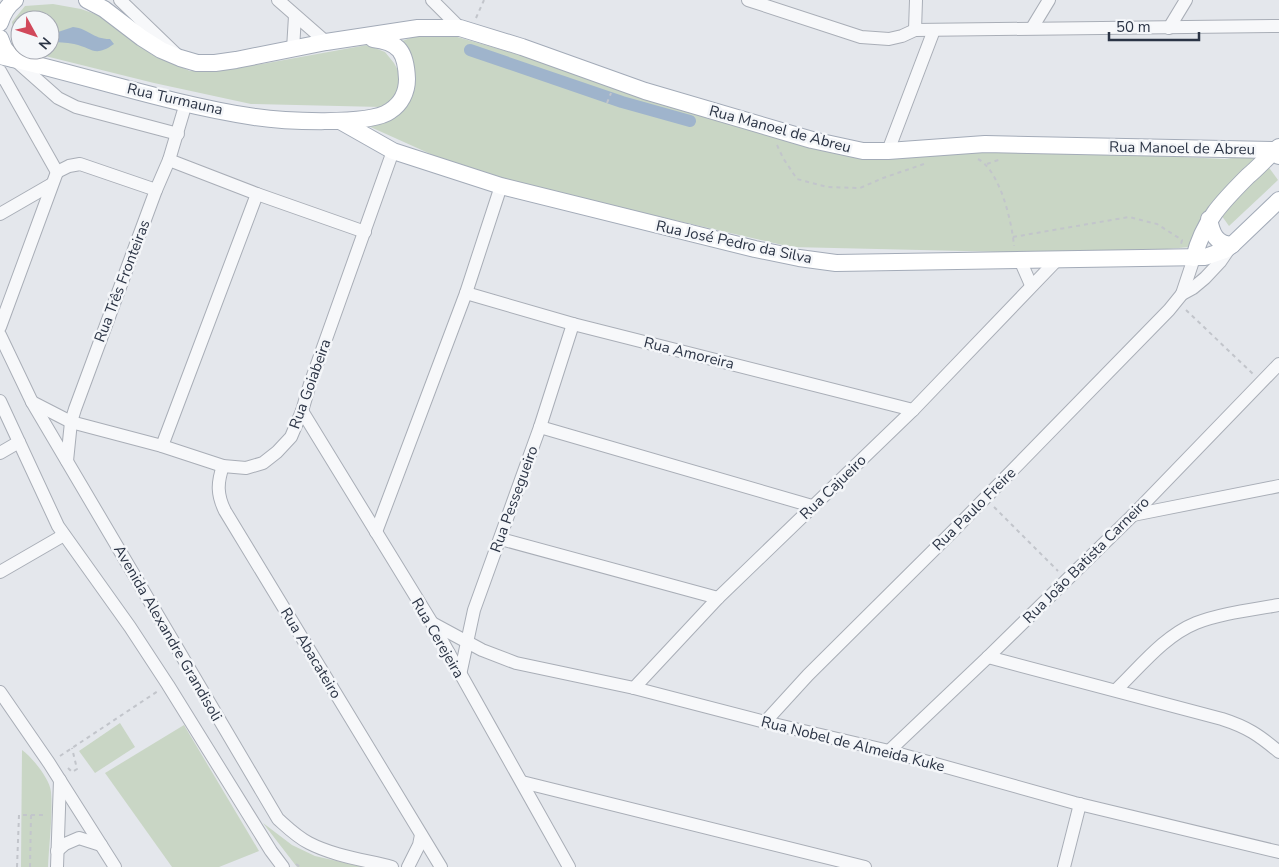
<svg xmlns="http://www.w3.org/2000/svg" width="1279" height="867" viewBox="0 0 1279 867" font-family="'Nunito Sans',sans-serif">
  <rect width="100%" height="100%" fill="#e4e7ec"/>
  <g fill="#c9d6c5">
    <path d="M53,4L81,9L112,20L151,54L190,71L262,64L367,45L385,52L394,63L402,78L395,98L381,107L251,104L154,83L21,50H50V20H20V48L15,40L12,22L25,6Z"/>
    <path d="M447,34L554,65L827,151L1011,149L1225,159L1267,153L1190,247L1133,252L1048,253L791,247L496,179L435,156L366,125L380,120L411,70L402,41L416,36Z"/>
    <path d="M1267,165L1278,180L1229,226L1219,212Z"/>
    <path d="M120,723L135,747L95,773L79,751Z"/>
    <path d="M184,725L259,851L219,867H172L105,773Z"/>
    <path d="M22,750C32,757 50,779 51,792C53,814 49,844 48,867H21Z"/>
    <path d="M263,823L292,845L315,856L363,867H297Z"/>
  </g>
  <path fill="#9fb4cc" d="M73,27C90,29 92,39 110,39L114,44C94,58 93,48 74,44C66,42 58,43 50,41V31L55,33Z"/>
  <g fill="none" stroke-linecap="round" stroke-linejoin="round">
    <path stroke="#9fb4cc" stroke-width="12" d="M470,50L622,102L690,121"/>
    <defs>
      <g id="minor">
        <path d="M120,0L175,53"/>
        <path d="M278,0L326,42"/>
        <path d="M432,0L460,28"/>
        <path d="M748,0L861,37L889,39L902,36L915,30L1279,26"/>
        <path d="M1032,28L1049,0"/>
        <path d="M1169,28L1186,0"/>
        <path d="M915,30L916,0"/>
        <path d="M293,49L295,16"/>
        <path d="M15,60L58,98L76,107L178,134"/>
        <path d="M0,71L57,172"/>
        <path d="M888,151L934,30"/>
        <path d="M169,160L257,194L365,232"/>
        <path d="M57,172L69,166L80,164L156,190"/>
        <path d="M0,214L52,184"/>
        <path d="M1020,260L1031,285"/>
        <path d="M466,293L573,324L913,410"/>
        <path d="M1182,294L1194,258"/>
        <path d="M0,327L57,172"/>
        <path d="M0,335L32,402L278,819C288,828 297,837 309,843C334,856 365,860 392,867"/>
        <path d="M0,401L58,526L130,627L168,685L271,851L283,867"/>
        <path d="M32,402L71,422L162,446L223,466L246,468L263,463L277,452L291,437L302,411L310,384L393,151"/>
        <path d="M302,411L432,623L569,867"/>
        <path d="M540,427L812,506"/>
        <path d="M162,446L257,194"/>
        <path d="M0,453L19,442"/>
        <path d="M67,461L71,422L75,409L156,190L169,160L186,103"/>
        <path d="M223,466C217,483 217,495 225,511L441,867"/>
        <path d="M1133,515L1279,486"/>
        <path d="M376,532L466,293L501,186"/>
        <path d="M501,539L718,598"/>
        <path d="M0,572L64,535"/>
        <path d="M432,623L482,650L516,663L634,688L765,722L889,751L1075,803L1279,852"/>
        <path d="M988,657L1222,719C1247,727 1259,735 1279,752"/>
        <path d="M460,675L474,610L540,427L573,324"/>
        <path d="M634,688L718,598L913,410L1057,260"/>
        <path d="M1116,690C1140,667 1164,636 1196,623C1222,613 1251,610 1279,605"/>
        <path d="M0,692L49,763L115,867"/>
        <path d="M765,722L808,675L954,530L1169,310L1182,294L1193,288L1205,278L1220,262L1231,246"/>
        <path d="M889,751L988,657L1133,515L1279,364"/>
        <path d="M522,782L865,867"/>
        <path d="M57,851L65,844L79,838L101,845"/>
        <path d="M57,867L60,780"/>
        <path d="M408,867L419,845L421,835"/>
        <path d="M1064,867L1080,804"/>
      </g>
      <g id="major">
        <path d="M87,0L104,9L142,38L161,50L180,58L197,63H215L236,60L326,42L418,28H460L522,47L645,91L812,140L863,151H888L985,144L1275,150L1279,156"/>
        <path d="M0,23C3,13 7,6 15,0"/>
        <path d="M0,38L4,48L13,59"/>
        <path d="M0,56C85,75 169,104 255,117C281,121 370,126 390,111C401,104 407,92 407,79C406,53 400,42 373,39"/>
        <path d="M340,121L393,151L501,186L755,249L799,258L836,263L1205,257L1225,250L1232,245L1279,200"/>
        <path d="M1209,219C1212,234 1216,244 1232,245"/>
        <path d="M1194,258C1203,221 1222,202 1248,176C1259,167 1268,156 1279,147"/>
      </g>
    </defs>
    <use href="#minor" stroke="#a9aeb7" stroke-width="14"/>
    <use href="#major" stroke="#a3abb8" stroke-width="18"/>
    <g stroke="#c2c5cb" stroke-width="2" stroke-dasharray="4 4" stroke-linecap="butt">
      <path d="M476,18L484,0"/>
      <path d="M607,103L611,93"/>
      <path d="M777,145L783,158L797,179L827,187L860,188L883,178L927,163"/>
      <path d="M978,159C1000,171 1012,222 1014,246"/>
      <path d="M987,164L1001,159"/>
      <path d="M1013,237L1129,217L1157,224L1182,240L1181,244"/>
      <path d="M1186,310L1253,374"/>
      <path d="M994,507L1058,571"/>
      <path d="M60,756L158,691"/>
      <path d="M68,768L72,772L77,769L72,748"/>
      <path d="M296,864L300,867"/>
      <path d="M17,867L19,815H46"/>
      <path d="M30,867L31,815"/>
    </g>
    <use href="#minor" stroke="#f7f8fa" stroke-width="12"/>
    <use href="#major" stroke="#fff" stroke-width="16"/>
  </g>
  <g text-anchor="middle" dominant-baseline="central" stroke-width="5" stroke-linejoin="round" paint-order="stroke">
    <g font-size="15" fill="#2b3445" stroke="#f4f6f9">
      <text transform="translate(175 99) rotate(13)">Rua Turmauna</text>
      <text transform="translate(780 129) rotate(15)">Rua Manoel de Abreu</text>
      <text transform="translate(1182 148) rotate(1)">Rua Manoel de Abreu</text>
      <text transform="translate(734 242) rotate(12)">Rua José Pedro da Silva</text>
      <text transform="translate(122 281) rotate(-69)">Rua Três Fronteiras</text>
      <text transform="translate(689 353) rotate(14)">Rua Amoreira</text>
      <text transform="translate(310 384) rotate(-70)">Rua Goiabeira</text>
      <text transform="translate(833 487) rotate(-44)">Rua Cajueiro</text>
      <text transform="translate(514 499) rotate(-70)">Rua Pessegueiro</text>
      <text transform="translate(974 509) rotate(-45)">Rua Paulo Freire</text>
      <text transform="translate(1086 560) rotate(-45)">Rua João Batista Carneiro</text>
      <text transform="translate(168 633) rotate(60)">Avenida Alexandre Grandisoli</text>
      <text transform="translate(438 638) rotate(60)">Rua Cerejeira</text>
      <text transform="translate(311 653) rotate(59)">Rua Abacateiro</text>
      <text transform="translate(853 744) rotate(14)">Rua Nobel de Almeida Kuke</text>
    </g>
  </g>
  <g transform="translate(35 35) rotate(130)"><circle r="24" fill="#f4f6f9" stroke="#a4a8b1"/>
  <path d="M0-4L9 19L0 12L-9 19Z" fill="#d1495b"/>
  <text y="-8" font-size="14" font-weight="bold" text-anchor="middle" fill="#2b3445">N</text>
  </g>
  <path d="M1109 32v8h90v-8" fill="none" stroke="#2b3445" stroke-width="2.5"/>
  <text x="1116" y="32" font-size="15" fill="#2b3445" stroke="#f4f6f9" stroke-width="4" paint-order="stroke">50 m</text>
</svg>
